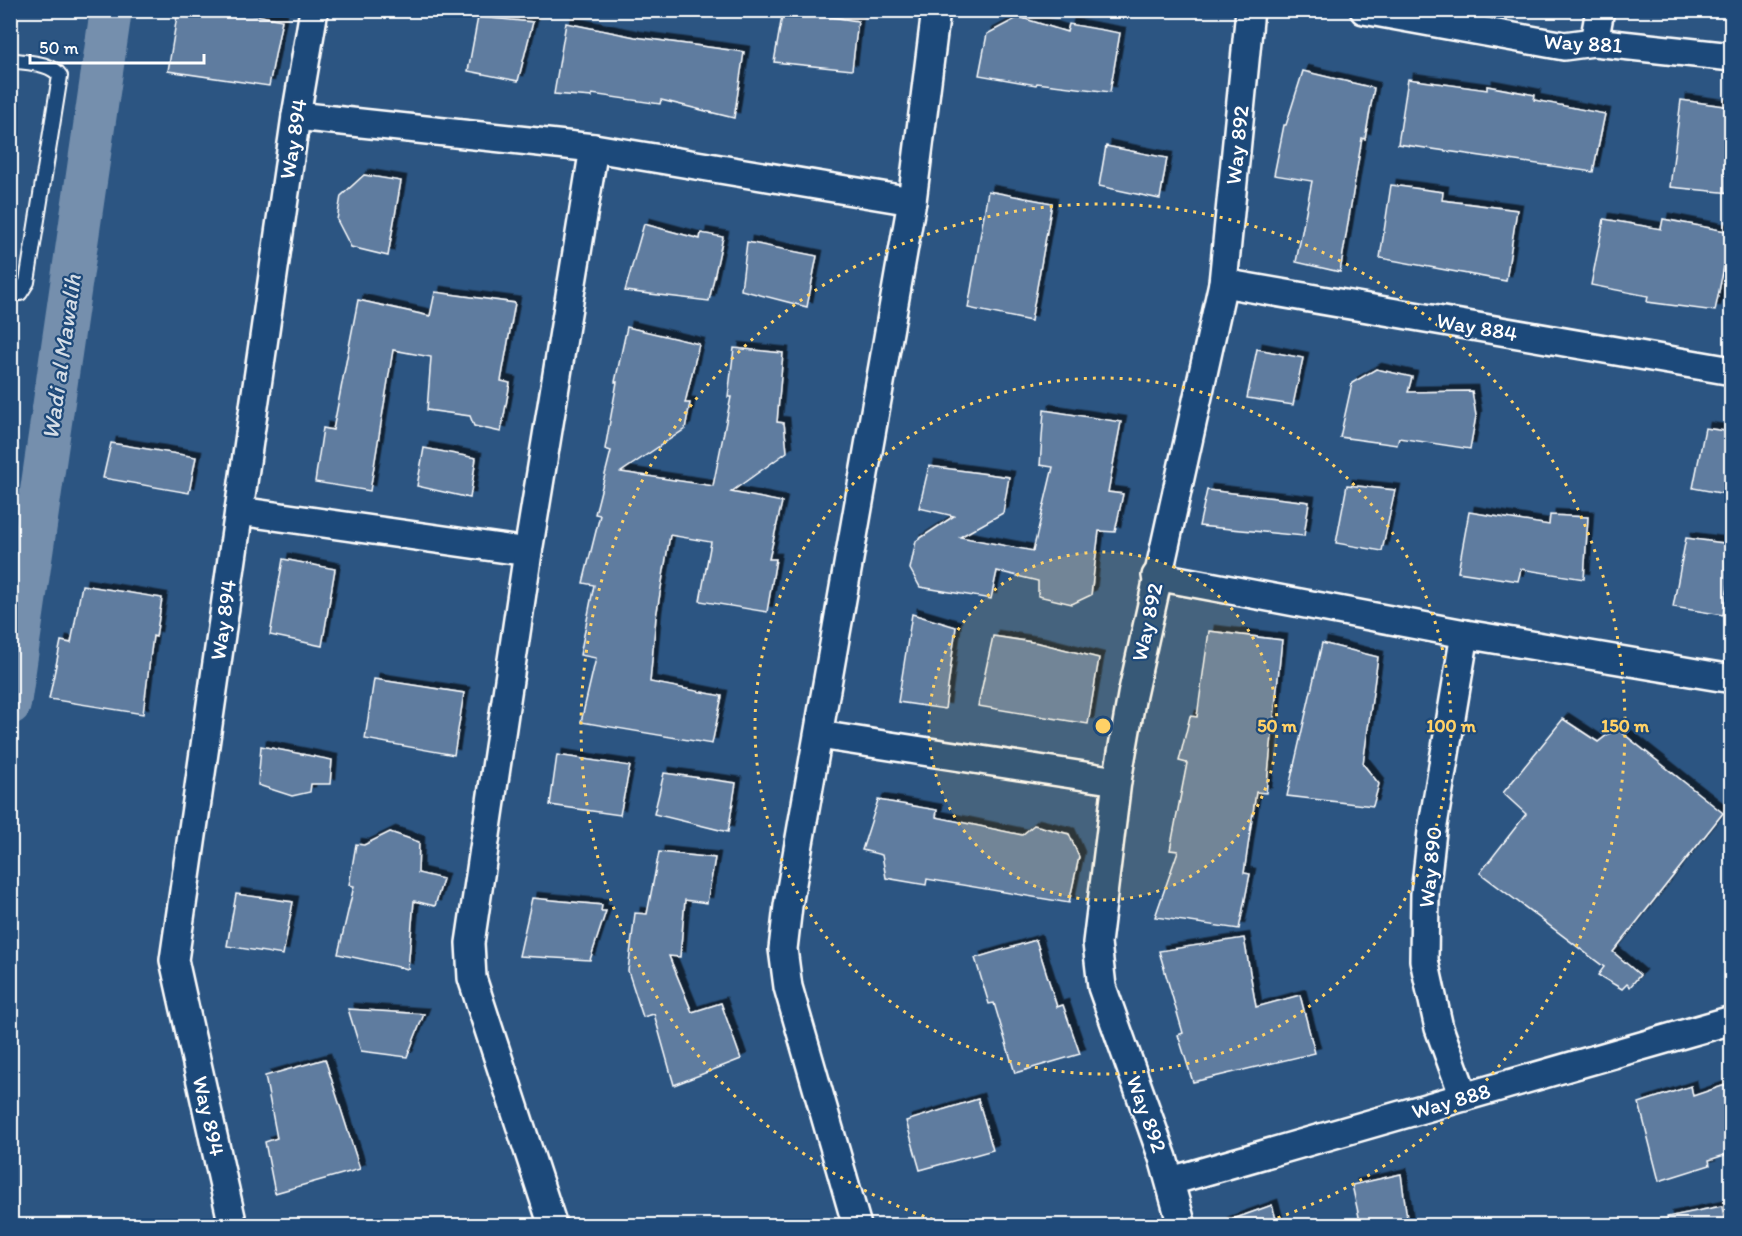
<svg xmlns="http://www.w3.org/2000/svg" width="1742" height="1236" viewBox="0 0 1742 1236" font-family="Itim,sans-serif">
  <defs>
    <filter id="shadow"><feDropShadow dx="5.5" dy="-5.5" stdDeviation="0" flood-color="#0009"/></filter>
  </defs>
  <rect width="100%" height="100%" fill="#2c5582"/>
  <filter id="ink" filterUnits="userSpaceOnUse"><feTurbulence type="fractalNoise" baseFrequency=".0167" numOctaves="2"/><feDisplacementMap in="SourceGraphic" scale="12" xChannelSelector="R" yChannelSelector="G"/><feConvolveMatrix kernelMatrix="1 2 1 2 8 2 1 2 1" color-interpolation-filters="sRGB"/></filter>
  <g filter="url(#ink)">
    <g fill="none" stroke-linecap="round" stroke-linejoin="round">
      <path stroke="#748fad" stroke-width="42" d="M10,704L111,10"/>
    </g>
    <g fill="#5e7c9f" stroke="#fff" stroke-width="1.5" filter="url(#shadow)">
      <path d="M178,10H229L282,20L269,86L168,71Z"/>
      <path d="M783,10L858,21L852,70L774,62Z"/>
      <path d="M478,17L533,22L518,81L468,71Z"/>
      <path d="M1019,17L1067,32L1069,24L1120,33L1110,92L1037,83L1036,85L979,75L987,34Z"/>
      <path d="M566,23L635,37L744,52L734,118L661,100L660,104L592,94V97L554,94Z"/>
      <path d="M1303,71L1374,88L1365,139L1362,138L1340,272L1296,262L1312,181L1274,175L1284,125H1286Z"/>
      <path d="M1408,79L1487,90V86L1535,95L1534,100L1605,114L1593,172L1398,144Z"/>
      <path d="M1681,100L1731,107V193L1670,187Z"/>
      <path d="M1106,146L1167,158L1160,199L1099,186Z"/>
      <path d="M364,175L401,181L388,256L351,247L337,220L341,196Z"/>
      <path d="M1391,185L1443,192L1442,200L1517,210L1506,281L1380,258Z"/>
      <path d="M988,191L1052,203L1031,321L968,308Z"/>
      <path d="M1604,219L1661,229L1663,219L1731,232L1715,311L1647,302L1648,296L1591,285Z"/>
      <path d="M644,224L700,239L701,233L723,237L709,301L625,291Z"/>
      <path d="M747,242L817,256L807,307L741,290Z"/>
      <path d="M435,292L515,303L501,381L510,383L501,432L474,426L470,416L427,410L431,357L393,350L370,491L315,482L323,428L333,430L358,300L430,316Z"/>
      <path d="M627,327L699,344L685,403H690L685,429L621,472L713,486L731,397H728L734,348L783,353L777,422L784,423L787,452L731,492L782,502L769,559H776L767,612L700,601L711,542L670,535L656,617L650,682L722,696L712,744L581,722L596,658L580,655L594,585L583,583L600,515L595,514L611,451L605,449L617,382H615Z"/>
      <path d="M1257,349L1303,358L1293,405L1247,398Z"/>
      <path d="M1376,369L1412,377L1408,392L1472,391L1476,416L1470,449L1399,438L1397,445L1340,437L1352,383Z"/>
      <path d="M1044,410L1121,422L1108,492L1123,494L1115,532L1099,531L1091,595L1072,604L1038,596V581L997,571L991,599L920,587L910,569L916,541L954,516L919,508L929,466L1009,477L1003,513L960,537L1033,551L1053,467L1040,465Z"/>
      <path d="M1705,428L1731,432V495L1693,488Z"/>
      <path d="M111,443L196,457L189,493L103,478Z"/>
      <path d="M424,448L476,458L470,498L417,486Z"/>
      <path d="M1347,485L1395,490L1382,551L1336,543Z"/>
      <path d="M1207,490L1309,502L1304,536L1199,526Z"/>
      <path d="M1469,512L1549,525L1550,515L1588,517L1584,579L1521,569L1518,581L1458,572Z"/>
      <path d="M1686,538L1731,544V571L1723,615L1673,607Z"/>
      <path d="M283,559L335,569L322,646L270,635Z"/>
      <path d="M82,585L162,598L156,637L153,636L143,714L49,699L61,641L71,643Z"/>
      <path d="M912,614L956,627L945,709L898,702Z"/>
      <path d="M1209,631L1282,640L1266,793L1256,792L1244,873L1250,874L1239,929L1155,917L1178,851L1170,850L1187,763L1179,761L1190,716L1197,717Z"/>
      <path d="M993,636L1039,643L1099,658L1088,724L978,706Z"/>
      <path d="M1322,643L1378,657L1363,764L1379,784L1373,806L1287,796Z"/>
      <path d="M374,679L464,693L454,755L365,739Z"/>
      <path d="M1563,719L1598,742L1616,728L1723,813L1613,952L1640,975L1630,987L1627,984L1622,989L1598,975L1604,967L1480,873L1526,814L1503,793Z"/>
      <path d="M261,746L332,760L330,784H311L310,792L292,796L258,785Z"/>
      <path d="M557,755L630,766L620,815L550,805Z"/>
      <path d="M664,773L736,783L728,832L654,814Z"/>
      <path d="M878,800L937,810L936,817L1022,835L1034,825L1069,834L1079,857L1069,903L927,879L926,885L886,878L882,855L862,850Z"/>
      <path d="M390,832L419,842L418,873L443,879L435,906L414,901L408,969L338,954L354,886L349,885L356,844L364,845Z"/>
      <path d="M659,852L715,858L707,903L685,900L680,957L669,956L692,1012L721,1003L741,1059L674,1085L654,1014L643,1017L628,971L635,913L647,914Z"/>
      <path d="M236,894L293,902L283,955L227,946Z"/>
      <path d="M532,898L602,905L601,911H606L590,960L519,956Z"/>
      <path d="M1244,938L1256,1007L1300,995L1315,1053L1193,1082L1178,1035L1183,1033L1159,951Z"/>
      <path d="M1036,940L1057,1007L1063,1005L1080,1054L1015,1073L994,1003L989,1004L975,958Z"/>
      <path d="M348,1009L424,1014L407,1057L361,1051Z"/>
      <path d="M325,1059L360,1169L275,1193L265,1142L277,1138L265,1076Z"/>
      <path d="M1731,1083V1153L1709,1160L1710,1165L1659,1181L1639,1103L1691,1086L1693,1096Z"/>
      <path d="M978,1099L993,1150L920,1170L906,1121Z"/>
      <path d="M1401,1174L1408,1226H1361L1352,1185Z"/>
      <path d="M1272,1205L1278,1226H1222V1223Z"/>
      <path d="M1722,1206L1725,1226H1668L1667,1217Z"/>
    </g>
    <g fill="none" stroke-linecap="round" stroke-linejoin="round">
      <defs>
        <path id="lane" d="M10,60C26,63 51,62 60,76L27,282L20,293L10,294"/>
        <g id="street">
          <path d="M1364,10L1564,46L1594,42L1732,57"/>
          <path d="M1594,42L1600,10"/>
          <path d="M296,116L594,148L912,201"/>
          <path d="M1223,283L1732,371"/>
          <path d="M239,511L528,552"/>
          <path d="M1156,576L1465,634L1732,679"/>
          <path d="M819,735L1117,781"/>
          <path d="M1464,1097L1439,1028L1424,960L1425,894L1432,831L1465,634"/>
          <path d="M1171,1181L1732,1020"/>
          <path d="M233,1226L174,960L296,116L314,10"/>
          <path d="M553,1226L472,978L470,943L528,552L594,148"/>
          <path d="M857,1226L788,987L783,949L788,906L912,201L936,10"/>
          <path d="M1182,1226L1163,1158L1102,987L1097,943L1117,781L1132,695L1223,283L1250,10"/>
        </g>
      </defs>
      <use href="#lane" stroke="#fff" stroke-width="18"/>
      <use href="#street" stroke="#fff" stroke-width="32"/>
      <use href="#lane" stroke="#1f4a7a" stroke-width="14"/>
      <use href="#street" stroke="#1f4a7a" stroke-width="27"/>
    </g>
  </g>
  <circle cx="1103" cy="726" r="174" fill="#ffd166" fill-opacity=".12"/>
  <g fill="none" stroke="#ffd166" stroke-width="3" stroke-dasharray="3 6">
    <circle cx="1103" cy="726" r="174"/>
    <circle cx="1103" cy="726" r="348"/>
    <path d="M950 1225A522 522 0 1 1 1256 1225"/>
  </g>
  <g text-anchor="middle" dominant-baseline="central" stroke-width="4.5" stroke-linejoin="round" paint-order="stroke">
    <g font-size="22" fill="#fff" stroke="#1f4a7a">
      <text transform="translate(1583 43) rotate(3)">Way 881</text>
      <text transform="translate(293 139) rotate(-81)">Way 894</text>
      <text transform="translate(1237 145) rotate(-84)">Way 892</text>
      <text transform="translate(1477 327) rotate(10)">Way 884</text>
      <text transform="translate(223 620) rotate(-82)">Way 894</text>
      <text transform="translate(1147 622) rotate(-78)">Way 892</text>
      <text transform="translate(1430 867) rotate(-84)">Way 890</text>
      <text transform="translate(1451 1101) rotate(-16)">Way 888</text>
      <text transform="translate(1147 1114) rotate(70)">Way 892</text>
      <text transform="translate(209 1116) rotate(77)">Way 894</text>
    </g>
    <g font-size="24" font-style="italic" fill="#d5dde6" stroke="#1f4a7a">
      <text transform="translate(61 357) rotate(-82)">Wadi al Mawalih</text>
    </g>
  </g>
  <circle cx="1103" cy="726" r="9" fill="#ffd166" stroke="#1f4a7a" stroke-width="3"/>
  <g font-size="18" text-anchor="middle" font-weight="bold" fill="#ffd166" stroke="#1f4a7a" stroke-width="4.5" stroke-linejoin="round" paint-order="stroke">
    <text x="1277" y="732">50 m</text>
    <text x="1451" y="732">100 m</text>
    <text x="1625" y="732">150 m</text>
  </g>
  <rect width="1742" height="1236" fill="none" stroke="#1f4a7a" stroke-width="36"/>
  <rect x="18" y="18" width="1706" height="1200" fill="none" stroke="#fff" stroke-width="2" filter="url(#ink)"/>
  <path d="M30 54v9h174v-9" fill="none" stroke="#ffffff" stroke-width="3"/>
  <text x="39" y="54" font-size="18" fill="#ffffff" stroke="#1f4a7a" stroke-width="4.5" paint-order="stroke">50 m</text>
</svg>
